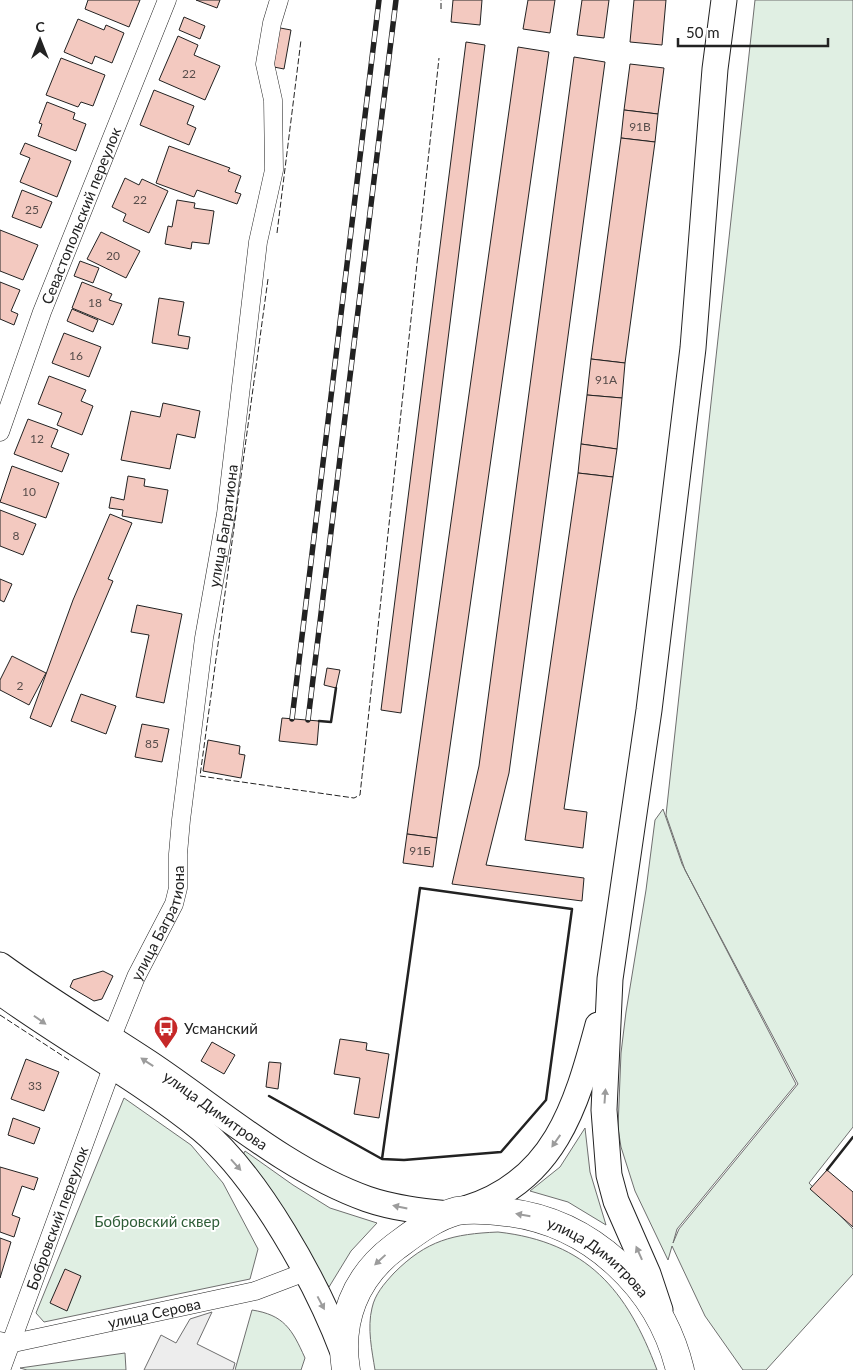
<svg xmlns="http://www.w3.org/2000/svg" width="853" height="1370" viewBox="0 0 853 1370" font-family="Lato,sans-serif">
  <rect width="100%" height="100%" fill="#fff"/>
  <g fill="#e0efe3" stroke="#6f6f6f">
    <path d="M755,0H853V1127L809,1183L853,1229V1274L766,1370H743L705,1316L672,1246L668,1260L635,1191L621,1147L618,1128L621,1053L626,1012L646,890L655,820L663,809L682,864L796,1084L677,1229L673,1243L679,1229L798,1084L685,870L666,815Z"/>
    <path d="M124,1098L191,1145L223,1183L258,1249L250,1279L44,1322L36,1313Z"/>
    <path d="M585,1128L590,1172L606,1225L568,1202L530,1191L560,1167Z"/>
    <path d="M245,1151L293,1185L330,1208L377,1223L351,1251L329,1287L243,1155Z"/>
    <path d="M498,1232C587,1242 627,1290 657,1370H375C372,1351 367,1328 372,1308C375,1294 384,1284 394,1273C427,1240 453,1234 498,1232Z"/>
    <path d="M252,1310C284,1315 292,1329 305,1358L301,1370H235Z"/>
    <path d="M125,1353L126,1370H27L20,1368Z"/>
  </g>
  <path fill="#ededed" stroke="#6f6f6f" d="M212,1312L197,1344L235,1363L233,1370H144L161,1335L176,1343L190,1319Z"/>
  <g fill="#f3c9c0" stroke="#222">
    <path d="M88,0H140L129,27L85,9Z"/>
    <path d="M196,0H220L217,8Z"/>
    <path d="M453,0H482L480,25L451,22Z"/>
    <path d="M528,0H555L550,33L523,29Z"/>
    <path d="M582,0H609L604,38L577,35Z"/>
    <path d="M634,0H666L662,45L630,42Z"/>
    <path d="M184,17L205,26L200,39L179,30Z"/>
    <path d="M78,19L104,30L106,25L124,33L112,63L95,56L92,64L64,52Z"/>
    <path d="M275,27L291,30L284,69L269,66Z"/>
    <path d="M178,36L198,45L194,55L220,66L205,100L159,80Z"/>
    <path d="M466,42L485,45L401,713L381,710Z"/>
    <path d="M518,47L549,52L437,838L407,834Z"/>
    <path d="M574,57L605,62L509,773L486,865L584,878L582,901L452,884L479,766Z"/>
    <path d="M61,58L105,75L93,106L81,102L78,107L46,95Z"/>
    <path d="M630,64L664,68L658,114L624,110Z"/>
    <path d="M154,90L194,106L187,124L196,128L189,145L140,125Z"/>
    <path d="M47,102L75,113L73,119L86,124L76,151L38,136L42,124L39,123Z"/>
    <path d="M624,110L658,114L655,142L621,138Z"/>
    <path d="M621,138L655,142L625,363L591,359Z"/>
    <path d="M25,143L71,161L57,197L20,182L30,158L20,154Z"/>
    <path d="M169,146L230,168L228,171L241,176L235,192L241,194L237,204L197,190L194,197L156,183Z"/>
    <path d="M125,178L139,185L142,179L168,191L149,233L123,221L126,214L112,207Z"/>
    <path d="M22,190L52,202L41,228L12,217Z"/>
    <path d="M177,200L195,203L194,208L214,211L209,244L192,242L191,249L165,244L168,226L172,227Z"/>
    <path d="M0,230L38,245L23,280L0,271Z"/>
    <path d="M101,232L140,251L126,278L87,259Z"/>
    <path d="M80,261L99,268L93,283L74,276Z"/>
    <path d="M0,282L20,290L11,311L18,314L14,325L0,319Z"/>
    <path d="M82,282L112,294L109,300L122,304L113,325L72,308Z"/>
    <path d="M159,298L184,302L178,335L190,337L188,349L152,343Z"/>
    <path d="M72,309L98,320L93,332L67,321Z"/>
    <path d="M64,333L101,347L89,377L52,363Z"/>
    <path d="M591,359L625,363L622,398L587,395Z"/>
    <path d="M49,376L86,390L81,401L93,406L82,435L57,425L62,413L38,404Z"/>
    <path d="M587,395L622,398L617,449L581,444Z"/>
    <path d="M163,403L200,411L195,438L177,434L170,469L121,460L131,411L160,417Z"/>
    <path d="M28,419L58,430L51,447L69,454L62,472L14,454Z"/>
    <path d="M581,444L617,449L613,477L578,473Z"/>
    <path d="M12,466L59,483L46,518L0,502Z"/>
    <path d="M578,473L613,477L564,809L587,812L583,848L525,840Z"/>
    <path d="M128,476L145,479L144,486L168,490L162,523L122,516L123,510L109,508L111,497L124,500Z"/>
    <path d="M0,510L36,524L23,555L0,546Z"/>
    <path d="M110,514L132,523L108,579L113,581L51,727L30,718L73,600Z"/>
    <path d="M0,579L12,584L4,602L0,600Z"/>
    <path d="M137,605L182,614L164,703L136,697L149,635L131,632Z"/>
    <path d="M12,656L46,673L29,705L0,690V680Z"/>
    <path d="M327,668L340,670L336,688L324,685Z"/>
    <path d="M81,694L116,706L106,734L71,721Z"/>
    <path d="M282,718L319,721L317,745L279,741Z"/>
    <path d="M142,724L169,729L162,762L135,757Z"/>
    <path d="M208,740L240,746L239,754L245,755L241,778L203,771Z"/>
    <path d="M407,834L437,838L433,867L403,863Z"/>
    <path d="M103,971L113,976L102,999L94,1001L70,987L73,980Z"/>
    <path d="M340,1039L367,1043L366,1050L389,1054L379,1118L354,1114L360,1078L334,1074Z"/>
    <path d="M212,1042L235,1055L224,1074L201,1061Z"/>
    <path d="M26,1059L59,1072L44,1111L11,1099Z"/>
    <path d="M269,1062L281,1063L278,1089L266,1087Z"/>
    <path d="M13,1118L40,1128L34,1144L8,1135Z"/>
    <path d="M0,1167L38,1178L34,1190L22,1186L12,1215L20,1218L14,1237L0,1232Z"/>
    <path d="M827,1170L853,1192V1227L810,1189Z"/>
    <path d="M0,1238L11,1242L0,1278Z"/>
    <path d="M65,1269L81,1276L67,1311L50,1303Z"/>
  </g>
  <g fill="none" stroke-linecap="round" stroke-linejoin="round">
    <defs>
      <g id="street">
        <path id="s1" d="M0,432L42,312L167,0"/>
        <path id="s2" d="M111,1039L136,977L174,904L178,888V854L181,820L204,638L226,514L258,242L274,170L273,100L265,64L272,23L279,0"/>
        <path id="s3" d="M0,1341L9,1344L255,1291L305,1272"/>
        <path id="s4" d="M1,1370L113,1065"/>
      </g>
      <g id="secondary">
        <path id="s5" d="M0,965C48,1000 99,1030 149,1063C218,1109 288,1171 367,1199C393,1208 421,1211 449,1214"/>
        <path d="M0,992C66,1040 138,1078 201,1129C258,1176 317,1283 343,1352"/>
        <path d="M465,1209C554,1182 576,1107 598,1025"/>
        <path d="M660,1310L648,1274L616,1201L609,1175L604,1110L610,979L649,710L693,348L715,69L724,0"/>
      </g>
      <g id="primary">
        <path id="s6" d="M346,1370C338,1321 355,1277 395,1247C414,1233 434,1217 457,1211C473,1208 490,1210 506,1212C591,1222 660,1287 680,1370"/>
      </g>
    </defs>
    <use href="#street" stroke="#222" stroke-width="19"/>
    <use href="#secondary" stroke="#222" stroke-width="27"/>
    <use href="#primary" stroke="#222" stroke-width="29"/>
    <use href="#street" stroke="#fff" stroke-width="18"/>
    <use href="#secondary" stroke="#fff" stroke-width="25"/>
    <use href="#primary" stroke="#fff" stroke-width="28"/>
    <defs>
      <g id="rail">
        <path d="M292,719L379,0"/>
        <path d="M308,720L396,0"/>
      </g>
    </defs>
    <use href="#rail" stroke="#222" stroke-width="5.5"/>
    <use href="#rail" stroke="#fff" stroke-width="4" stroke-dasharray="11" stroke-linecap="butt"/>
    <g stroke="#222" stroke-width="1" stroke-dasharray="6 2.5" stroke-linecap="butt">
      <path d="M441,9V0"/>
      <path d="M277,233L301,40"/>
      <path d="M268,279L200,776L354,798L360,795L439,58"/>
      <path d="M0,1015L69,1060"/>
    </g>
    <g stroke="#222" stroke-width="2.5">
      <path d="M319,721L331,722L336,688"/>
      <path d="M269,1096L382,1159L404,1160L501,1152L546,1100L572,909L420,888L382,1159"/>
      <path d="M827,1170L853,1137"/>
    </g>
  </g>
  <defs><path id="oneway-solid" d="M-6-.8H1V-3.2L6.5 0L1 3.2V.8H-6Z" transform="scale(1.25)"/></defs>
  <g fill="#9c9c9c">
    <use href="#oneway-solid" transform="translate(40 1020) rotate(35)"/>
    <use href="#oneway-solid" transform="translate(147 1062) rotate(-147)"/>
    <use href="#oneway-solid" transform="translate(605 1096) rotate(-86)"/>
    <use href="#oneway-solid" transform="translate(556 1141) rotate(125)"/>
    <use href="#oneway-solid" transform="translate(236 1165) rotate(48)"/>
    <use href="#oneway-solid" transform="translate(400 1207) rotate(-168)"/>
    <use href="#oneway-solid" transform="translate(523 1215) rotate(-170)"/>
    <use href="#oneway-solid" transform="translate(639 1253) rotate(-114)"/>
    <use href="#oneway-solid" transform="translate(380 1260) rotate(137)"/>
    <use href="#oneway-solid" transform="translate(321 1303) rotate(62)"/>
  </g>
  <defs>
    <symbol id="bus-pin" viewBox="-11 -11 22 30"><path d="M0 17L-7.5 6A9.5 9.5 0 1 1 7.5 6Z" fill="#c62828" stroke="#fff"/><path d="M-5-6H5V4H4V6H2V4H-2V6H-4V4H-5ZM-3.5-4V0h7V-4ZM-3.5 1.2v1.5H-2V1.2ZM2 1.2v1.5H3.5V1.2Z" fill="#fff"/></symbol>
  </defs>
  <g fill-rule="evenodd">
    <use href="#bus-pin" x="152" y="1014" width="28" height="38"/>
  </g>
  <g text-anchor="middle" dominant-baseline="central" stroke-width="4" stroke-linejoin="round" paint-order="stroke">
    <g font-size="12" fill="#564c4a">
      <text x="189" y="73">22</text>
      <text x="640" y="126">91В</text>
      <text x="140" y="199">22</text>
      <text x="32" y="209">25</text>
      <text x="113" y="255">20</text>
      <text x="95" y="302">18</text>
      <text x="76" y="355">16</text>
      <text x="606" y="379">91А</text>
      <text x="37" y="438">12</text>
      <text x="29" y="491">10</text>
      <text x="16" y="535">8</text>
      <text x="20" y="685">2</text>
      <text x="152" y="743">85</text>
      <text x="420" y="850">91Б</text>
      <text x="35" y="1085">33</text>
    </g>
    <g font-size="15" fill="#222" stroke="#fff">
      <text stroke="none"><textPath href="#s1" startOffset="231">Севастопольский переулок</textPath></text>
      <text stroke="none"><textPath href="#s2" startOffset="531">улица Багратиона</textPath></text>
      <text stroke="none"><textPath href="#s2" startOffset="126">улица Багратиона</textPath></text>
      <text stroke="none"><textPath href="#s5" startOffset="260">улица Димитрова</textPath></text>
      <text stroke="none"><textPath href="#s4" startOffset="162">Бобровский переулок</textPath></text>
      <text stroke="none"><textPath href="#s6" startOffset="366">улица Димитрова</textPath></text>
      <text stroke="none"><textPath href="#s3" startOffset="158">улица Серова</textPath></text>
    </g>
    <g font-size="15" fill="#222" stroke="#fff" text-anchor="start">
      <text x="184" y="1028">Усманский</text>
    </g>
    <g font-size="15" fill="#2f5e38" stroke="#fff">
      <text x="157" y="1221">Бобровский сквер</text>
    </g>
  </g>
  <g transform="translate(40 40)" stroke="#ffffff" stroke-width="4" paint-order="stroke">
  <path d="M0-4L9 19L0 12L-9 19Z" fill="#222222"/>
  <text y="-8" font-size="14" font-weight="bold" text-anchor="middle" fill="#222222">С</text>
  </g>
  <path d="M678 38v8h150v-8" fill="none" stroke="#222222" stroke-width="2.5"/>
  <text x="686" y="38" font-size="15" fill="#222222" stroke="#ffffff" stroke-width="4" paint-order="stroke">50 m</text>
</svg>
